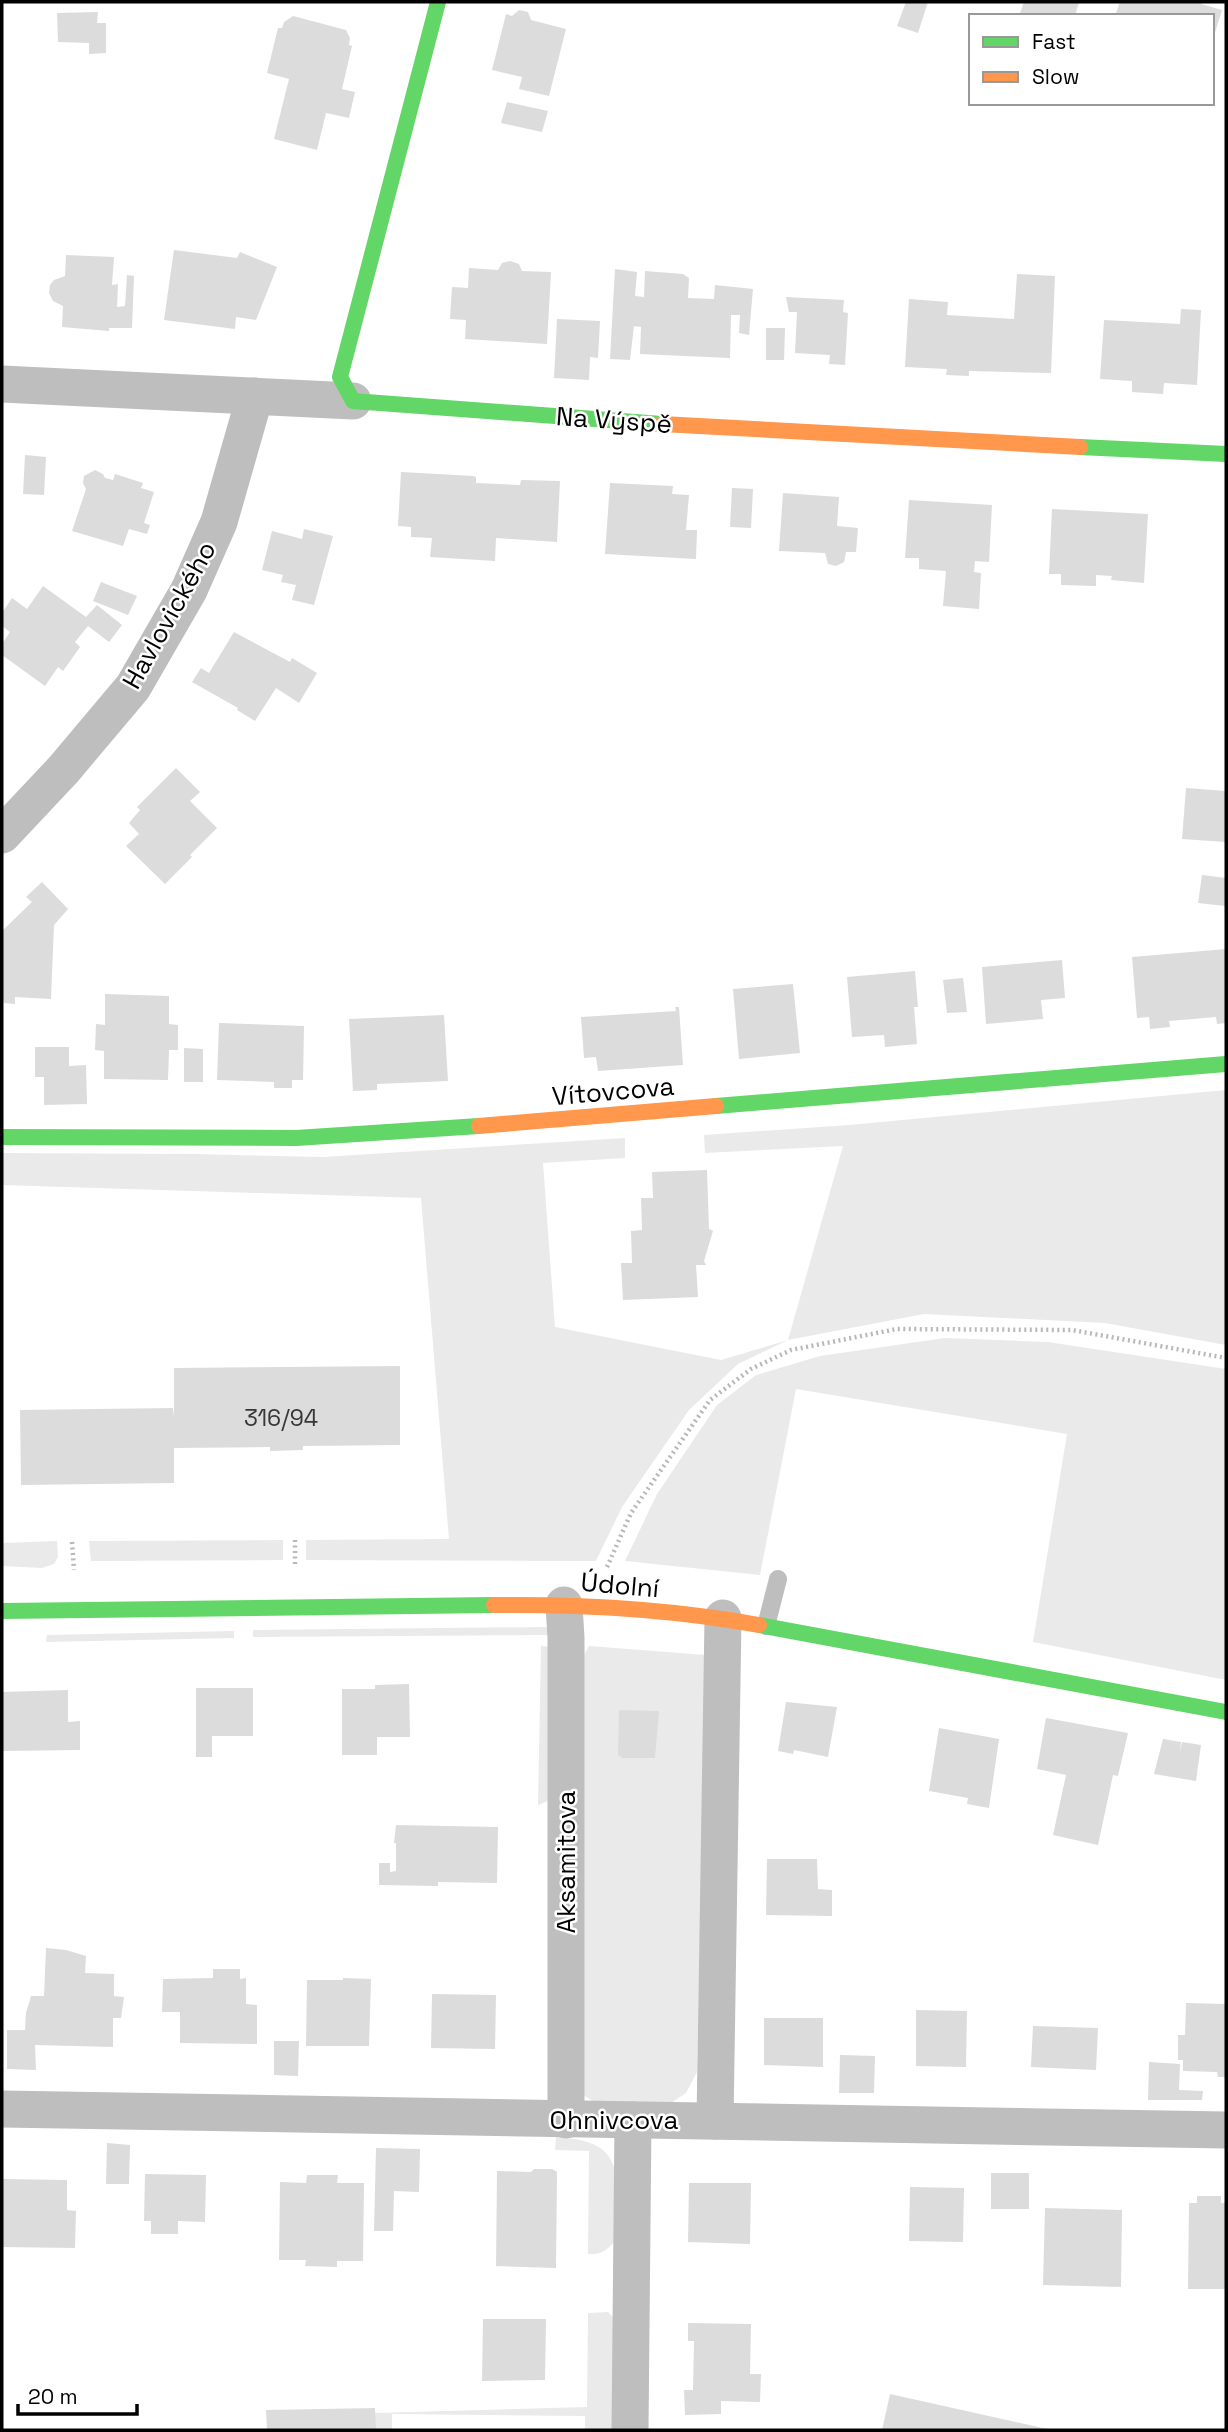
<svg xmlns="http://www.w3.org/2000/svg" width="1228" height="2432" viewBox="0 0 1228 2432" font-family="'Space Grotesk',sans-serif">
  <rect width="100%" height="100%" fill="#fff"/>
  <g fill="#eaeaea">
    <path d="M1226,1090V1345L1105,1323L924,1314L788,1340L738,1364L689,1410L622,1507L596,1561L306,1560V1540L449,1539L421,1198L2,1185V1153L195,1154L323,1157L625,1138V1158L543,1163L555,1327L721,1360L788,1340L843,1146L705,1153L704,1135L849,1125Z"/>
    <path d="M945,1338L1048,1342L1226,1369V1680L1033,1642L1067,1434L796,1389L760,1575L625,1561L657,1494L717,1405L756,1375L820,1356Z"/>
    <path d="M283,1540V1560L91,1561L89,1541Z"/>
    <path d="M57,1541L58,1557L54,1564L42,1568L2,1566V1543Z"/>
    <path d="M546,1627L550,1635L253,1637V1630Z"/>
    <path d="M234,1631V1638L46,1642L47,1635Z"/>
    <path d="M541,1646L553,1647V1799L538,1805Z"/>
    <path d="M589,1646L706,1655L697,2072L686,2093L671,2103L598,2104L581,2094L575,1671Z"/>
    <path d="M556,2137C632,2141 615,2180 616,2240C607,2250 602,2255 588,2254L589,2151L555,2150Z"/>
    <path d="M608,2312L617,2321V2430H585V2416L392,2414V2430H375V2413L587,2407L588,2313Z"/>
  </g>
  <g fill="#dcdcdc">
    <path d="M906,2H928L918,33L897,26Z"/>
    <path d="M1024,2H1079L1075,16H1019Z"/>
    <path d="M1120,2H1202L1201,4L1222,10L1213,39L1212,16H1115Z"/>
    <path d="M519,10L528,12L531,20L566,29L549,96L519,89L522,77L492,70L506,14L512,16Z"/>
    <path d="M98,12L97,23H106V53L89,54V43L58,42L57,13Z"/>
    <path d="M293,16L346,30L350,38L349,45L352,46L342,89L355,92L349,118L326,113L317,150L274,139L289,79L267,73L278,28H282L284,22Z"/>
    <path d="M507,102L548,111L542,132L501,123Z"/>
    <path d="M174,250L237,258L240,252L277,267L256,320L236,317L235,329L164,320Z"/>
    <path d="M66,255L114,257L112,285L118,284L117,307L125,306L127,275L134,276L132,328H109V331L62,327L63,306L53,301L49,293L50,285L54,280L65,276Z"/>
    <path d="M510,261L519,264L522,271L551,272L547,344L465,339L466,320L450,319L452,287L468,288L469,268L498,270L502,263Z"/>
    <path d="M615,269L637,272L635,296L644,297L645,271L683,274L689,278L688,298L714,299L715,285L753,289L749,335L739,333L740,315H731L730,358L640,354L641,327L634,326L630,360L610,359Z"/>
    <path d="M1017,274L1055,276L1051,373L969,371V376L946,375L947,369L905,367L909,299L948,302L947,315L1014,319Z"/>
    <path d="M786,297L844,300L843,312L848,313L845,365L829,364L830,355L795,353L797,312H789Z"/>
    <path d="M1181,309L1201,310L1197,385L1164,383L1163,394L1132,392V381L1100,379L1104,320L1180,324Z"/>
    <path d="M557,319L600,321L598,358L590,357L589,380L554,378Z"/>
    <path d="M766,328H785L784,360H766Z"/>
    <path d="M25,455L46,457L44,495L23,494Z"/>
    <path d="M95,470L103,474L105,478L113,480L115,474L143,483L141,488L154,492L144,523L150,525L147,534L129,529L123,546L72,531L86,489L83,483L84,476Z"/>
    <path d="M401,472L473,476L476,477V483L520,485L521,480L560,481L557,542L496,538L495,561L430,557L432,538L411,537V527L398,526Z"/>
    <path d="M610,483L673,486L672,494L689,495L686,530H697L696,559L605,554Z"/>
    <path d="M732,488L753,489L751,528L730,527Z"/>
    <path d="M783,493L839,497L837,526L858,528L856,552H846L844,562L836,566L828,564L825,553L779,551Z"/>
    <path d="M909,500L992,505L989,562L975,561L974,572L981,573L979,609L943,606L946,571L919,569V558H905Z"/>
    <path d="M1052,509L1148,514L1144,583L1111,580L1112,576L1096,575V586L1061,585V574H1049Z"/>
    <path d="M304,529L333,536L314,605L292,600L296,585L281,582L283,575L262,570L272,531L302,539Z"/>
    <path d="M101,582L137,596L128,615L93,601Z"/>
    <path d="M43,586L86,617L97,605L122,625L109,642L88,626L75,642L80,647L63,671L58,667L45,686L2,655V644L10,632L2,626V613L12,598L27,609Z"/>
    <path d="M234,632L290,662L292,658L317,673L299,703L276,688L255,721L237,710L238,708L192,682L201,668L209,673Z"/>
    <path d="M176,768L200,792L190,801L217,828L190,855L192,857L165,884L126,846L139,834L129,823L140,810L137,807Z"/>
    <path d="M1186,788L1226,791V842L1182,839Z"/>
    <path d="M1202,875L1226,878V906L1198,903Z"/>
    <path d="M42,882L68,909L54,925L51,999L15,997V1004L4,1003L2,995V931L32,902L26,897Z"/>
    <path d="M1226,949V1023L1217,1024L1216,1017L1169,1021L1170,1027L1150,1029L1149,1017L1137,1018L1132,957Z"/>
    <path d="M1062,960L1065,998L1041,1000L1043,1019L986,1024L982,967Z"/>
    <path d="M915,971L918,1007H914L917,1044L885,1047L884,1035L852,1037L847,977Z"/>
    <path d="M963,978L967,1012L947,1013L943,980Z"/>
    <path d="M793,984L800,1053L739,1059L733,989Z"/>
    <path d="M105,994L169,996V1024L178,1025V1050H169L168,1080L104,1079V1051L95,1050L96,1024L105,1025Z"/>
    <path d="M675,1007H679L683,1065L598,1071L596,1057L584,1058L581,1017L676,1011Z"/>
    <path d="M444,1015L448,1081L377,1084V1090L353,1091L349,1019Z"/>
    <path d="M219,1023L304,1026L303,1080H292V1088H274V1082L217,1080Z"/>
    <path d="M35,1047H69V1066L86,1065L87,1104L44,1105V1077H35Z"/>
    <path d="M184,1048L203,1049V1082H184Z"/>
    <path d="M707,1170L709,1229L713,1231L704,1261L706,1265H696L698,1297L623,1300L621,1263H632L631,1231L642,1230L641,1198H653L652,1172Z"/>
    <path d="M400,1366V1445L303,1446V1450L270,1451V1447L174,1448V1483L21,1485L20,1410L173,1408L174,1417V1368Z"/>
    <path d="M409,1684L410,1737H377V1755H342V1689H375V1685Z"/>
    <path d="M196,1688H253V1736H212V1757H196Z"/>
    <path d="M68,1690V1722L80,1721V1750L2,1751V1692Z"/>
    <path d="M786,1702L837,1707L828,1757L794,1750L793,1754L778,1751Z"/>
    <path d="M619,1710L659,1711L655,1758H621V1756H618Z"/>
    <path d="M1046,1718L1128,1733L1118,1776L1113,1775L1098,1845L1053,1835L1066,1775L1037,1769Z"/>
    <path d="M939,1728L999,1739L989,1808L967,1804L968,1798L929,1791Z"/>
    <path d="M1163,1739L1181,1742L1180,1752L1182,1742L1201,1745L1196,1781L1154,1774Z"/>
    <path d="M396,1825L498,1827L497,1883L438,1882V1886L379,1885V1863H390V1872L396,1871V1843H394Z"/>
    <path d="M767,1859H817L818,1889L832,1890V1916L766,1915Z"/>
    <path d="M46,1948L66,1950L86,1956L85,1973L114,1974V1996L124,1997L121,2018H113V2047L35,2045L36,2070L7,2069V2030H25L26,2013L31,1996H44Z"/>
    <path d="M213,1969H240V1979L246,1978V2004L257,2005V2044L180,2043V2012H162L163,1979L213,1978Z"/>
    <path d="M343,1978L371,1979L369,2046H306L307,1980H343Z"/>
    <path d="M432,1994L496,1995L495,2049L431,2048Z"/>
    <path d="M1186,2003L1226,2004V2077H1218L1217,2072L1183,2071V2060H1178V2035H1185Z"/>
    <path d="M916,2010L967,2011L966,2067L916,2066Z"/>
    <path d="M764,2018H823V2067L764,2065Z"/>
    <path d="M1033,2026L1098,2028L1096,2070L1031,2067Z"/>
    <path d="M274,2041H299L298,2076L274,2075Z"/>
    <path d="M840,2055L875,2056L874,2093H839Z"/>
    <path d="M1149,2062L1180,2064L1179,2090L1203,2091L1202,2100H1148Z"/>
    <path d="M107,2143L130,2145L129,2184H106Z"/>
    <path d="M376,2148L420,2149L419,2192L394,2191L393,2231H374Z"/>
    <path d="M534,2169H552L557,2172L556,2268L496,2266L497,2171L531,2172Z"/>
    <rect x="991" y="2173" width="38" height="36"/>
    <path d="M145,2174L206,2175L205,2222L178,2221V2234H151V2221H144Z"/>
    <path d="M307,2175H338L337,2183H364L363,2261H337V2267L305,2266L306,2260H279L280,2182L306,2183Z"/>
    <path d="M2,2179L67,2180V2210L76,2211L75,2248L2,2247Z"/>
    <path d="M689,2183H751L750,2244L688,2242Z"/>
    <path d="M910,2187L964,2188L963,2242L909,2241Z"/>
    <path d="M1197,2196H1221V2203H1226V2289H1188L1189,2203H1197Z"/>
    <path d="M1045,2208L1122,2210L1121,2287L1043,2285Z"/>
    <path d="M483,2319H546L545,2380L482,2381Z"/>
    <path d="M688,2323L751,2324L750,2374H761L760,2402L721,2401V2414L685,2415L684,2390H693L694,2341H688Z"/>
    <path d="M890,2394L1047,2429V2430H882Z"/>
    <path d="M375,2408L376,2430H267L266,2410Z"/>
  </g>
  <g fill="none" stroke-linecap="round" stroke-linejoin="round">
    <g stroke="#b8b8b8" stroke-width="4.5" stroke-dasharray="2 3.5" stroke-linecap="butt">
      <path d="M295,1540V1567"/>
      <path d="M72,1542L74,1570"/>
      <path d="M607,1567L631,1513L710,1400L751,1369L791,1350L897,1329L1072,1330L1226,1358"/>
    </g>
    <path stroke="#bebebe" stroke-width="18" d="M766,1626L778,1579"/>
    <g stroke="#bebebe" stroke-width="37">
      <path d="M2,384L353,401"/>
      <path d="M2,835L64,769L133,687L189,590L219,522L255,396"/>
      <path d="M564,1605L566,1638V2120"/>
      <path d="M2,2109L1226,2130"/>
      <path d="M715,2121L723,1618"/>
      <path d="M630,2430L633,2120"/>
    </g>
    <g stroke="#63d668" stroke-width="16">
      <path d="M438,2L340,377L353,401L662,424"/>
      <path d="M1080,447L1226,454"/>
      <path d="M716,1106L1226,1064"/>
      <path d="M2,1137L296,1138L479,1126"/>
      <path d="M2,1611L494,1605"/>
      <path d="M759,1625L1226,1712"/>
    </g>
    <g stroke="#ff974d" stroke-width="16">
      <path d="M662,424L1080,447"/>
      <path d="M479,1126L716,1106"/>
      <path d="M494,1605C582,1604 672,1609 759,1625"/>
    </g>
  </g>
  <g text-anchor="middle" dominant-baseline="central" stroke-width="5" stroke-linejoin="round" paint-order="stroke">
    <g font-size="23" fill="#373737">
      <text x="281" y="1418">316/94</text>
    </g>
    <g font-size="26" fill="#000" stroke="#fff">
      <text transform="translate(614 420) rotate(4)">Na Výspě</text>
      <text transform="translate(169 615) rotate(-61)">Havlovického</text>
      <text transform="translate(613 1091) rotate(-5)">Vítovcova</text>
      <text transform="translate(620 1585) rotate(5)">Údolní</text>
      <text transform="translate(566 1862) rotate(-90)">Aksamitova</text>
      <text x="614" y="2120">Ohnivcova</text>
    </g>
  </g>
  <rect width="1228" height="2432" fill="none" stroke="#000000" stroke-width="7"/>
  <rect x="969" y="14" width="245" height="91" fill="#ffffff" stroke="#999999" stroke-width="2"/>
  <rect x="983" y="37" width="35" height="10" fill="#63d668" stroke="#999999" stroke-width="2"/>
  <text x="1032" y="49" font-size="21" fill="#000000">Fast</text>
  <rect x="983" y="72" width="35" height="10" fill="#ff974d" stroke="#999999" stroke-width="2"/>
  <text x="1032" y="84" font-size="21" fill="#000000">Slow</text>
  <path d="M18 2404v10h119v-10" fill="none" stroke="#000000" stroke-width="3.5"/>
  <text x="28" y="2404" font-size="21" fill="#000000" stroke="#ffffff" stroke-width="5" paint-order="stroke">20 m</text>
</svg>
